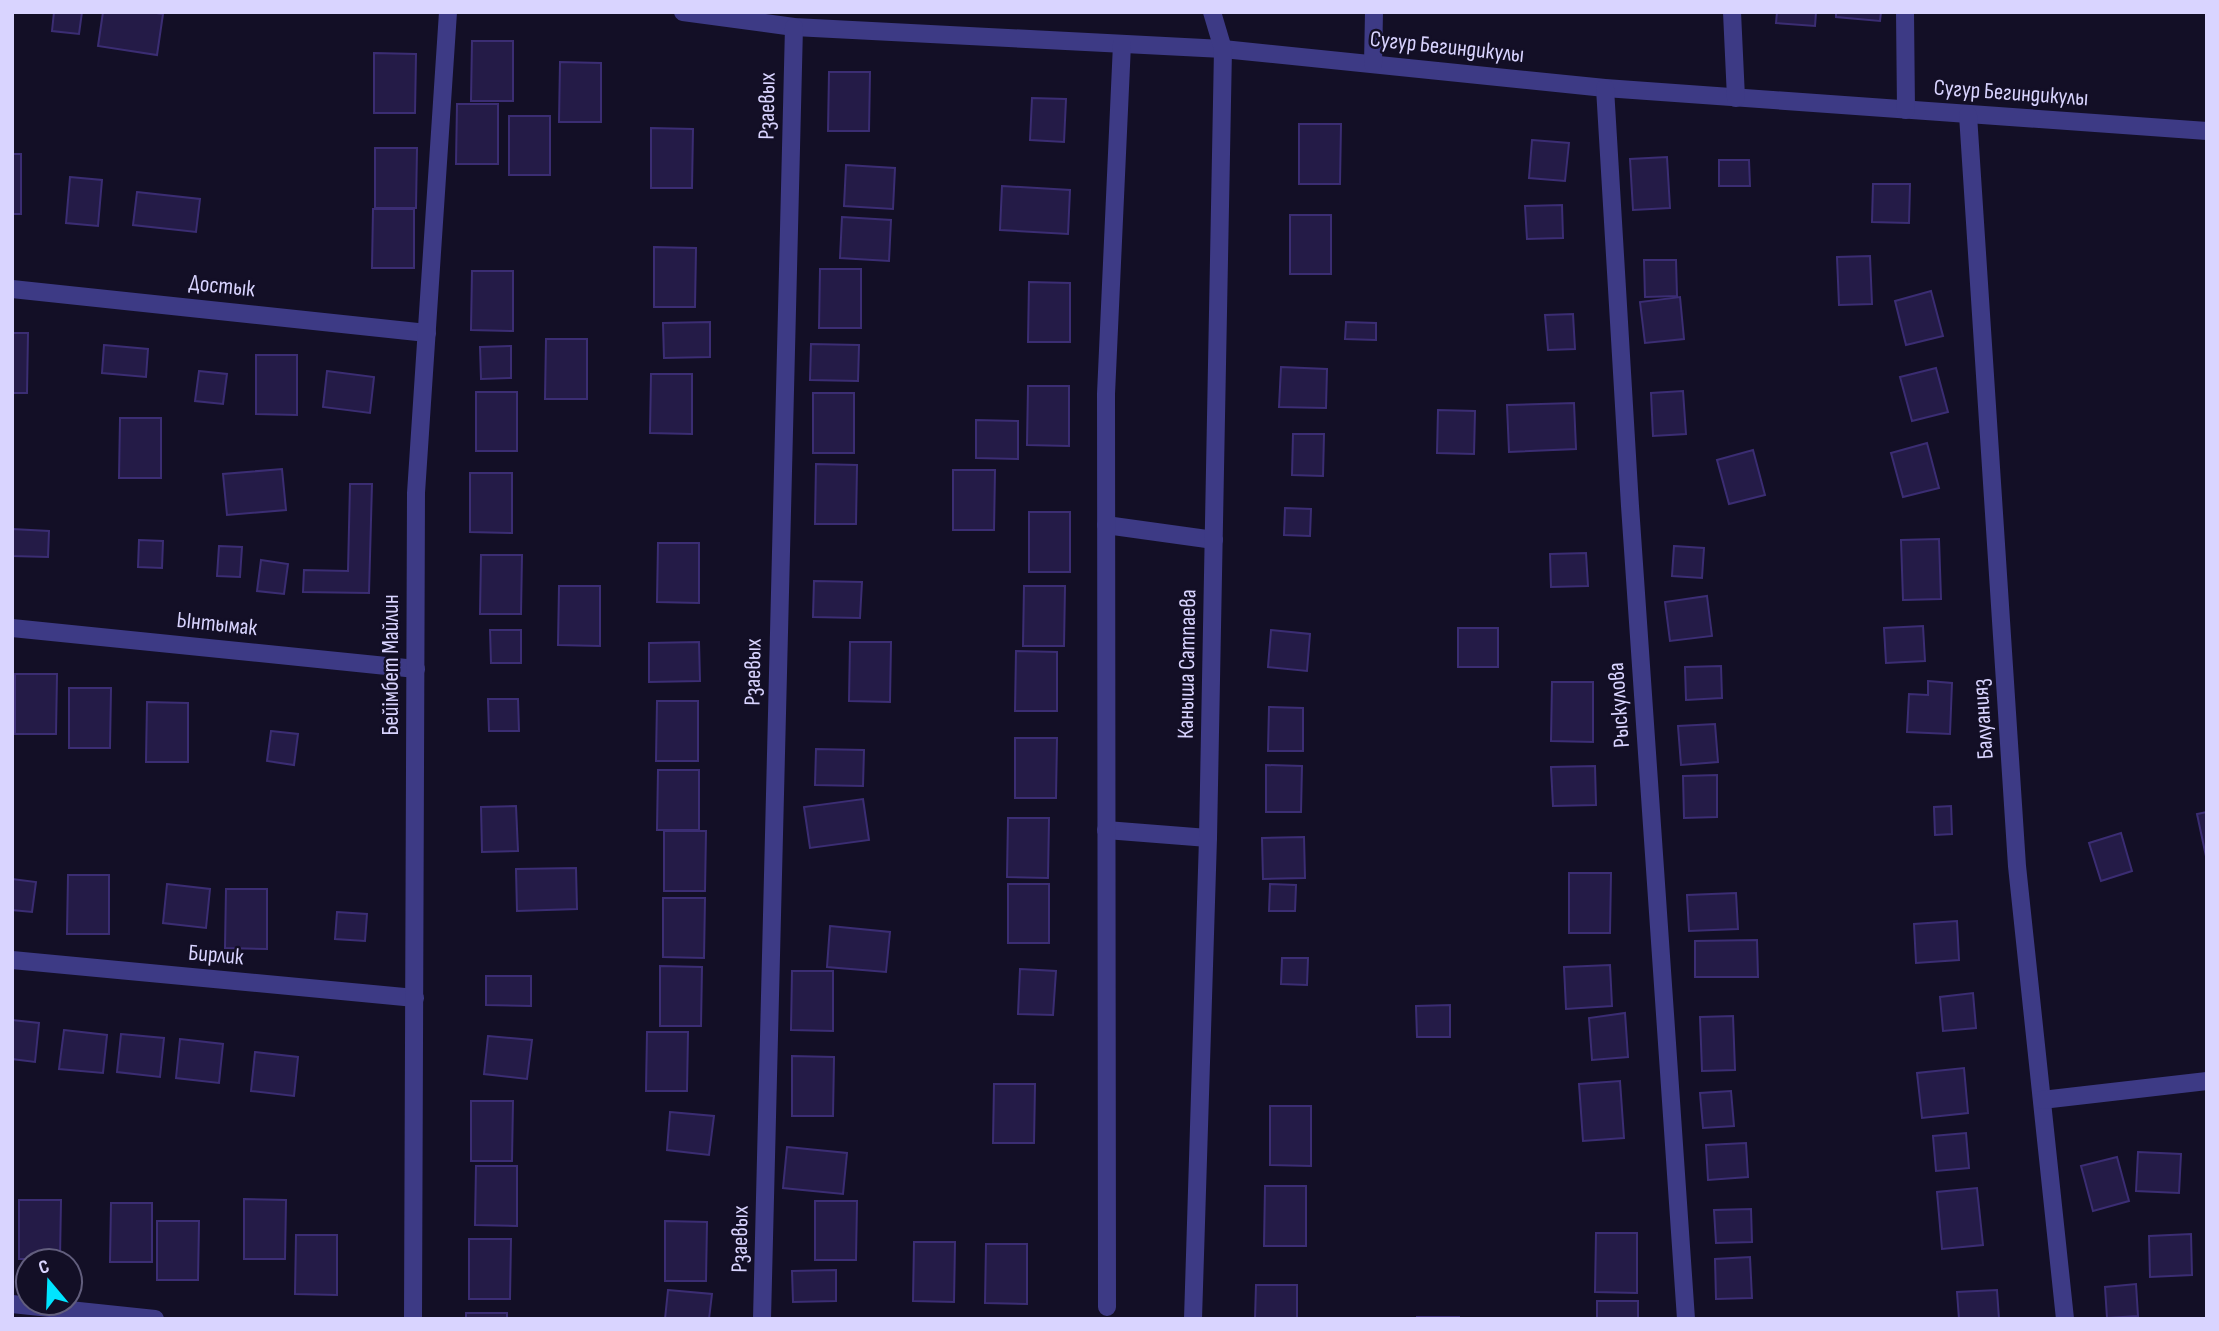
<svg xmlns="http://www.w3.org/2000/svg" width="2219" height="1331" viewBox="0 0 2219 1331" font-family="'Sofia Sans Condensed',sans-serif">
  <rect width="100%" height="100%" fill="#130f26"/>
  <g fill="#241b47" stroke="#3b2d73" stroke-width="2">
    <path d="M54,12H82L79,34L52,31Z"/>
    <path d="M103,12H150L163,14L157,55L98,46Z"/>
    <path d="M1777,12H1816L1815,26L1776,23Z"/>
    <path d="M1836,12H1881L1880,21L1836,17Z"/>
    <path d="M472,41H513V101H471Z"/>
    <path d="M374,53L416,54L415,113H374Z"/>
    <path d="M560,62L601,63V122H559Z"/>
    <path d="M829,72H870L869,131H828Z"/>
    <path d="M1032,98L1066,99L1064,142L1030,140Z"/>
    <path d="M457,104H498V164H456Z"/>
    <rect x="509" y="116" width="41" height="59"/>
    <path d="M1299,124H1341L1340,184H1299Z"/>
    <path d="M651,128L693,129L692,188H651Z"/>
    <path d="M1532,140L1569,143L1565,181L1529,178Z"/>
    <path d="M375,148H417L416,208H375Z"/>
    <rect x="12" y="154" width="9" height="60"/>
    <path d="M1667,157L1670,208L1633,210L1630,159Z"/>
    <path d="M1719,160H1749L1750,186H1719Z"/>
    <path d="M846,165L895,168L893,209L844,206Z"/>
    <path d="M70,177L102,180L98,226L66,223Z"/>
    <path d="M1873,184H1910L1909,223L1872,222Z"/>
    <path d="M1002,186L1070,190L1068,234L1000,230Z"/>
    <path d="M137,192L200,199L196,232L133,225Z"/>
    <path d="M1562,205L1563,238L1527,239L1525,206Z"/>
    <path d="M373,209H414V268H372Z"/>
    <rect x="1290" y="215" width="41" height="59"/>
    <path d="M842,217L891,220L889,261L840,258Z"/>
    <path d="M654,247L696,248L695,307H654Z"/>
    <path d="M1870,256L1872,304L1839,305L1837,257Z"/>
    <path d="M1644,260H1676L1677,296L1645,297Z"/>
    <path d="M820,269H861V328H819Z"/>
    <path d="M472,271H513V331L471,330Z"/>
    <path d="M1029,282L1070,283V342H1028Z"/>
    <path d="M1931,291L1943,336L1906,345L1895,301Z"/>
    <path d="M1680,297L1684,339L1645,343L1640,302Z"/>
    <path d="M1573,314L1575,349L1548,350L1545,315Z"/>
    <path d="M710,322V357L664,358L663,323Z"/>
    <path d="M1346,322L1376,323V340L1345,339Z"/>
    <path d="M12,333H28L27,393H12Z"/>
    <path d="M546,339H587V399H545Z"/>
    <path d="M811,344L859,345L858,381L810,380Z"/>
    <path d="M104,345L148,349L146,377L102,373Z"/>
    <path d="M511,346V378L481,379L480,347Z"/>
    <path d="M256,355H297V415L256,414Z"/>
    <path d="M1281,367L1327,369L1326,408L1279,407Z"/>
    <path d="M1936,368L1948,412L1912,421L1900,377Z"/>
    <path d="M199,371L227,374L223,404L195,401Z"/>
    <path d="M327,371L374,377L370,413L323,407Z"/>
    <path d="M651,374H692V434L650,433Z"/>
    <path d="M1028,386H1069V446L1027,445Z"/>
    <path d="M1683,391L1686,434L1653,436L1651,393Z"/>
    <rect x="476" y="392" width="41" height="59"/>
    <rect x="813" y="393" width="41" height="60"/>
    <path d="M1574,403L1576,449L1509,452L1507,405Z"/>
    <path d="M1438,410L1475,411L1474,454L1437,453Z"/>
    <path d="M120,418H161V478H119Z"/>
    <path d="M976,420L1018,421V459L976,458Z"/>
    <path d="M1293,434H1324L1323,476L1292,475Z"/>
    <path d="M1927,443L1939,488L1903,497L1891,453Z"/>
    <path d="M1753,450L1765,495L1729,504L1717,460Z"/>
    <path d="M816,464L857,465L856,524H815Z"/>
    <path d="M282,469L286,510L227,515L223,474Z"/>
    <path d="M953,470H995L994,530H953Z"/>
    <path d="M470,473H512V533L470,532Z"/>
    <path d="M350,484H372L369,593L303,592L304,570L348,571Z"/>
    <path d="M1285,508L1311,509L1310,536L1284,535Z"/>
    <rect x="1029" y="512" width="41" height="60"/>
    <path d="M12,529L49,531L48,557L12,556Z"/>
    <path d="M1939,539L1941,599L1903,600L1901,540Z"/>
    <path d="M139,540L163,541L162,568L138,567Z"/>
    <path d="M658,543H699V603L657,602Z"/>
    <path d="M219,546L242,547L240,577L217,576Z"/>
    <path d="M1674,546L1704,548L1702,578L1672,576Z"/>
    <path d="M1586,553L1588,586L1551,587L1550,554Z"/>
    <path d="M481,555H522L521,614H480Z"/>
    <path d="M261,560L288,564L284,594L257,591Z"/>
    <path d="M814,581L862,582L860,618L813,617Z"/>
    <path d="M559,586H600V646L558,645Z"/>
    <path d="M1024,586H1065L1064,646H1023Z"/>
    <path d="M1707,596L1712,636L1670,641L1665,602Z"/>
    <path d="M1923,626L1925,661L1886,663L1884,628Z"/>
    <rect x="1458" y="628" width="40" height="39"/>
    <path d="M490,630H521V663H491Z"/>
    <path d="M1271,630L1310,634L1307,671L1268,667Z"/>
    <path d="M699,642L700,681L649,682V643Z"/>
    <path d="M850,642H891L890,702L849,701Z"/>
    <path d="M1016,651L1057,652V711H1015Z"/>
    <path d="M1721,666L1722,698L1686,700L1685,667Z"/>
    <path d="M15,674H57L56,734H15Z"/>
    <path d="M1928,681L1952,683L1950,734L1907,732L1909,694L1928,695Z"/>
    <path d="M1552,682H1593V742L1551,741Z"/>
    <path d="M69,688H111L110,748H69Z"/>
    <path d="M488,699H518L519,731H489Z"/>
    <path d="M657,701H698V761H656Z"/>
    <path d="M147,702L188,703V762H146Z"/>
    <path d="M1269,707L1303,708V751H1268Z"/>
    <path d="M1715,724L1718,762L1681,765L1678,726Z"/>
    <path d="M271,731L298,734L294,765L267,761Z"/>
    <path d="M1015,738H1057L1056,798H1015Z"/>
    <path d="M816,749L864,750L863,786L815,785Z"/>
    <path d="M1266,765L1302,766L1301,812H1266Z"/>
    <path d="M1595,766L1596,805L1553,806L1551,767Z"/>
    <path d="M658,770H699V830H657Z"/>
    <path d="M1717,775V817L1684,818L1683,776Z"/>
    <path d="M863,799L869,840L810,848L804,807Z"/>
    <path d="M516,806L518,851L482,852L481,807Z"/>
    <path d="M1951,806L1952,834L1935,835L1934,807Z"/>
    <path d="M2207,812V861L2197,814Z"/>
    <path d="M1008,818H1049L1048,878L1007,877Z"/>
    <path d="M664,831H706L705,891H664Z"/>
    <path d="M2121,833L2132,871L2101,881L2089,843Z"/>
    <path d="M1304,837L1305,878L1263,879L1262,838Z"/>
    <path d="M576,868L577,909L517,911L516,869Z"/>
    <path d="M1569,873H1611L1610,933H1569Z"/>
    <path d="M68,875H109V934H67Z"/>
    <path d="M12,879L36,882L32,912L12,910Z"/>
    <path d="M167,884L210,889L206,928L163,923Z"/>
    <rect x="1008" y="884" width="41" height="59"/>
    <path d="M1270,884L1296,885L1295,911H1269Z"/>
    <path d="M226,889H267V949L225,948Z"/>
    <path d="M1736,893L1738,929L1689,931L1687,895Z"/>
    <path d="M663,898H705L704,958L663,957Z"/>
    <path d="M337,912L367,914L365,941L335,939Z"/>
    <path d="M1957,921L1959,960L1916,963L1914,924Z"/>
    <path d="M830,926L890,932L886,972L827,967Z"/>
    <path d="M1757,940L1758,977H1695V941Z"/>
    <path d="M1282,958H1308L1307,985L1281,984Z"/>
    <path d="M1610,965L1612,1006L1566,1009L1564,967Z"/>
    <path d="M660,966L702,967L701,1026H660Z"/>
    <path d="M1020,969L1056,971L1053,1015L1018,1014Z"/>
    <path d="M792,971H833V1031L791,1030Z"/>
    <path d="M486,976H531V1006L486,1005Z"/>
    <path d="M1973,993L1976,1028L1943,1031L1940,997Z"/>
    <path d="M1450,1005V1037H1417L1416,1006Z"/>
    <path d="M1625,1013L1628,1057L1592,1060L1589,1018Z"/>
    <path d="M1733,1016L1735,1070L1702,1071L1700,1017Z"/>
    <path d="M12,1020L39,1023L35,1062L12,1059Z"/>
    <path d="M64,1030L107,1035L103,1073L59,1069Z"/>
    <path d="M647,1032H688L687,1091H646Z"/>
    <path d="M121,1034L164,1038L160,1077L117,1072Z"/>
    <path d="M488,1036L532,1040L527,1079L484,1074Z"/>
    <path d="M180,1039L223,1044L219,1083L176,1078Z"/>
    <path d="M255,1052L298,1057L294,1096L251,1091Z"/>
    <path d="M792,1056L834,1057L833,1116H792Z"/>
    <path d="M1964,1068L1968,1113L1922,1118L1917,1073Z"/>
    <path d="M1620,1081L1624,1138L1583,1141L1579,1084Z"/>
    <path d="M994,1084H1035L1034,1143H993Z"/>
    <path d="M1731,1091L1734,1126L1703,1128L1700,1093Z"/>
    <path d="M471,1101H513L512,1161H471Z"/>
    <path d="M1270,1106H1311V1166L1270,1165Z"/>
    <path d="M670,1112L714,1116L709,1155L667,1150Z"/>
    <path d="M1966,1133L1969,1168L1936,1171L1933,1136Z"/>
    <path d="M1746,1143L1748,1177L1708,1180L1706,1145Z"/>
    <path d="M787,1147L847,1153L843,1194L783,1188Z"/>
    <path d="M2138,1152L2181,1154L2179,1193L2136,1191Z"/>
    <path d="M2117,1157L2129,1201L2093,1211L2081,1166Z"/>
    <path d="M476,1166H517V1226L475,1225Z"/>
    <path d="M1265,1186H1306V1246H1264Z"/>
    <path d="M1977,1188L1983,1245L1942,1249L1937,1192Z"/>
    <path d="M244,1199L286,1200L285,1259H244Z"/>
    <path d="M19,1200H61L60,1259H19Z"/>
    <path d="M815,1201H857L856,1260H815Z"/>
    <path d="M111,1203H152V1262H110Z"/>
    <path d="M1751,1209L1752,1242L1716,1243L1714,1210Z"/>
    <path d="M157,1221H199L198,1280H157Z"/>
    <path d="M665,1221L707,1222L706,1281H665Z"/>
    <path d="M1596,1233H1637V1293L1595,1292Z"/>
    <path d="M2191,1234L2192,1275L2150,1277L2149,1236Z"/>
    <path d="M296,1235H337V1295L295,1294Z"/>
    <path d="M469,1239H511L510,1299H469Z"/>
    <path d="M914,1242H955L954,1302L913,1301Z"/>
    <path d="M986,1244H1027V1304L985,1303Z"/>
    <path d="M1750,1257L1752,1298L1716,1299L1715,1259Z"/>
    <path d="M836,1270V1301L793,1302L792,1271Z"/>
    <path d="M2136,1284L2138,1316L2107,1318L2105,1287Z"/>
    <path d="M1256,1285H1297V1319H1255Z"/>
    <path d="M668,1290L712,1294L709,1319H665Z"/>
    <path d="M1997,1290L1999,1319H1959L1957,1292Z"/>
    <rect x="1597" y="1301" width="41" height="18"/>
    <rect x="466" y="1313" width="41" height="6"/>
    <rect x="1417" y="1317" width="42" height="2"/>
  </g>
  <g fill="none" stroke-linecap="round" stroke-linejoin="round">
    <g stroke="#3d3a85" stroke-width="18">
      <path d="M683,12L794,27L1223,49L1605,88L2207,131"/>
      <path d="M1732,12L1736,98"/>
      <path d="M1905,12L1906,110"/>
      <path d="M1373,64L1374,12"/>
      <path d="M1605,88L1630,506L1686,1319"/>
      <path d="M1968,115L2017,866L2065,1319"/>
      <path d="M12,289L427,333"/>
      <path d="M1106,525L1214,540"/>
      <path d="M12,628L416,669"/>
      <path d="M1106,830L1208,838"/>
      <path d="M12,960L415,998"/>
      <path d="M2042,1100L2207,1081"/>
      <path d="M12,1304L155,1319"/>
      <path d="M1107,1307L1106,394L1122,44"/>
      <path d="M762,1319L794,27"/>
      <path d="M1193,1319L1208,838L1223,49L1212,12"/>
    </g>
    <path stroke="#3d3a85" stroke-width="18" d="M413,1319L416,493L448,12"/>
  </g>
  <g text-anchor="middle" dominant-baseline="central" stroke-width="5" stroke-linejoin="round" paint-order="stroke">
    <g font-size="23" fill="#d9d4ff" stroke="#130f26">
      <text transform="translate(1447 47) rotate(6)">Сугур Бегиндикулы</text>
      <text transform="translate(2011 93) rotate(4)">Сугур Бегиндикулы</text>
      <text transform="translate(767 106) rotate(-89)">Рзаевых</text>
      <text transform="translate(222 286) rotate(6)">Достык</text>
      <text transform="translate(217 624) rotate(6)">Ынтымак</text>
      <text transform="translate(1187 664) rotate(-89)">Каныша Сатпаева</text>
      <text transform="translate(391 665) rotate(-90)">Бейімбет Майлин</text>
      <text transform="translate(753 672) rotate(-89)">Рзаевых</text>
      <text transform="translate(1619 705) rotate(-94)">Рыскулова</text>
      <text transform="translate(1983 719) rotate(-94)">Балуанияз</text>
      <text transform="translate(216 955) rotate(5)">Бирлик</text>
      <text transform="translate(740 1239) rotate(-89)">Рзаевых</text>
    </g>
  </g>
  <rect width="2219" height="1331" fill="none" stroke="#d9d4ff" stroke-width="28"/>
  <g transform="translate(49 1282) rotate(341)"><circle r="33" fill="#130f26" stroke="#625e7d" stroke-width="2"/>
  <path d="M0-5L12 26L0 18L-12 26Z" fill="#00e5ff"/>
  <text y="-10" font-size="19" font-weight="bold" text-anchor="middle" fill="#d9d4ff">С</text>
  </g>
</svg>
